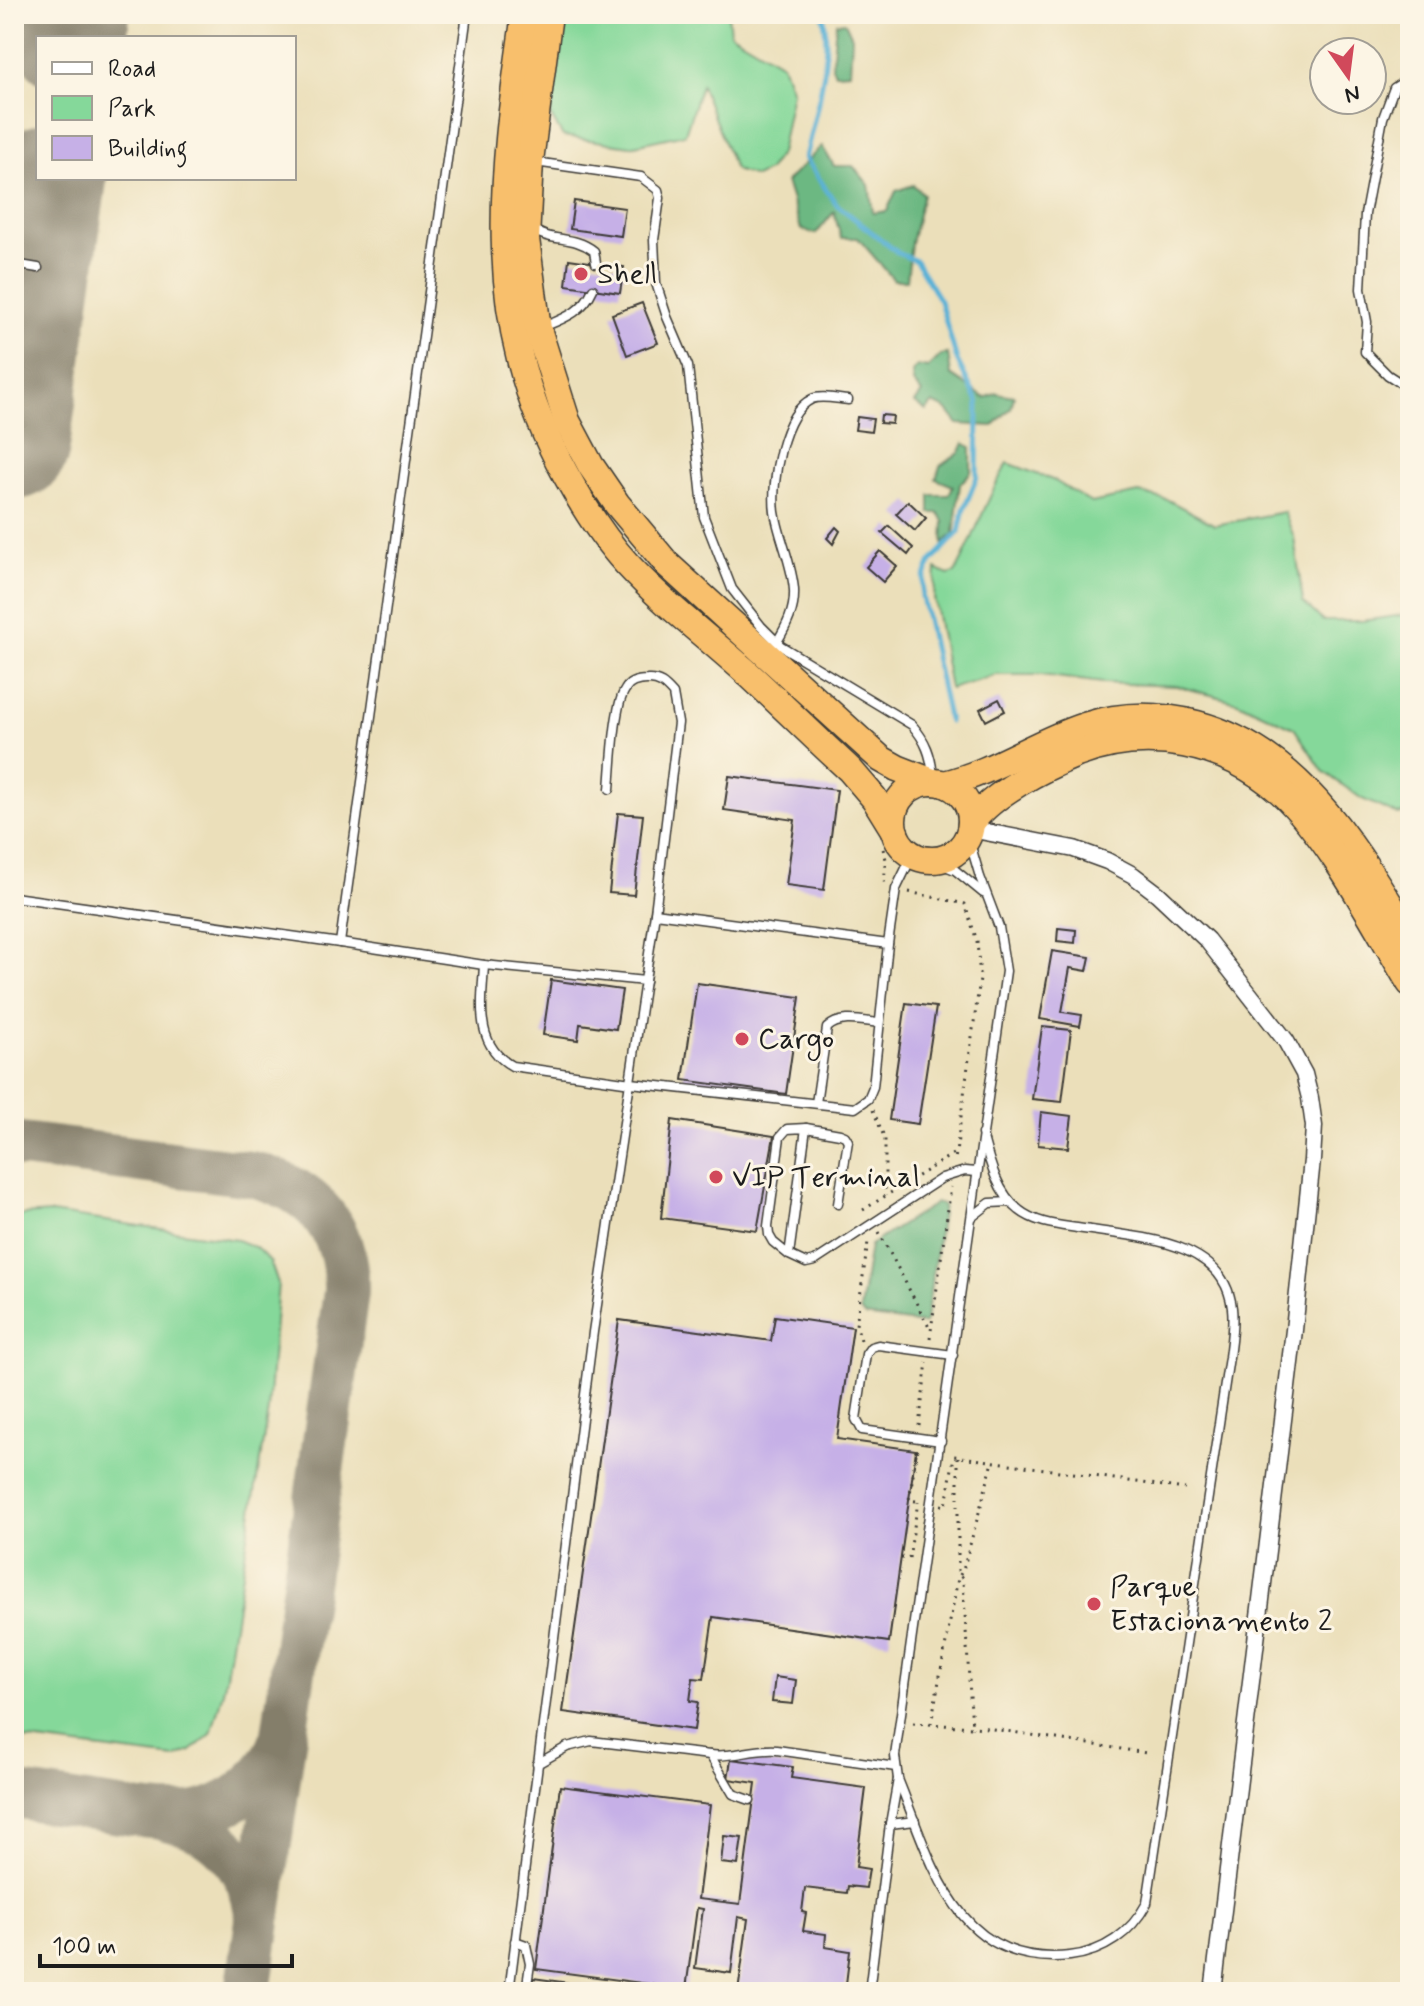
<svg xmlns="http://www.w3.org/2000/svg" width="1424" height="2006" viewBox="0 0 1424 2006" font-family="Mynerve,sans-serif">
  <rect width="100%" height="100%" fill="#fcf5e5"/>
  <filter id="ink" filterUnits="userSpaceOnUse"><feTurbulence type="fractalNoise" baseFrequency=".0125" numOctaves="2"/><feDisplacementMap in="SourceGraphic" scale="16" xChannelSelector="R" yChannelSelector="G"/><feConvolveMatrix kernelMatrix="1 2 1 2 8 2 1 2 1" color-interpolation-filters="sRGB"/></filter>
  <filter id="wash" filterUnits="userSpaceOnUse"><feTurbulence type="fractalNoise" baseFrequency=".006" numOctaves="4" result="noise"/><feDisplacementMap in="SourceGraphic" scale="32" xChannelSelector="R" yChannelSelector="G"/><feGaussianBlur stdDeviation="1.8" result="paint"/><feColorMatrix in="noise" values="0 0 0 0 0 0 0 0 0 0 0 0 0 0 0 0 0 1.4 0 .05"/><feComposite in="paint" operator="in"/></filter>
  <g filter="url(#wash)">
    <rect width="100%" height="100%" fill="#ebdfba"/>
    <g fill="#85d89a" stroke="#507a5b" stroke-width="2">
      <path d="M568,14H728L730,33L782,64L792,92L780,153L768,171L755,177L735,170L701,85L685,134L630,146L563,136L550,115Z"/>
      <path d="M1008,463L1055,481L1091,503L1139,493L1168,500L1215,525L1284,512L1294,537L1303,602L1323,621H1362L1410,614V812L1398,815L1362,799L1323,771L1294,728L1238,702L1177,686L1103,683L1041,675H996L950,689L934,598L936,569L948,575L955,573C976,536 985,499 1008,463Z"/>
      <path d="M51,1213L237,1240L255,1247L270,1261L278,1283L268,1410L224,1688L211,1734L191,1751L175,1758L14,1738V1220L23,1215Z"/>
    </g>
    <g fill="#6cb882" stroke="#446a4f" stroke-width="2">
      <path d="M845,22L852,37L850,72L835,73L832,67L836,23Z"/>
      <path d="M822,146L834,166H853L869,185L873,213L887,211L896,191L913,185L923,194L911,243L907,280H894L858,238H841L834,212L816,234L801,229L786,182Z"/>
      <path d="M948,354L951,375L985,398L997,393L1014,396L1011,408L993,426L958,424L946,409L933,403L926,411L915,403L922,393L913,382L912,372L917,366L928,368L941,355Z"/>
      <path d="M964,443L971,447V472L960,484L954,534L943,543L944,521L938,513H930V495H949L953,486L936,479L940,466L960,452Z"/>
      <path d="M936,1203L943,1205L926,1320L923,1324L864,1316L860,1311L870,1245Z"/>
    </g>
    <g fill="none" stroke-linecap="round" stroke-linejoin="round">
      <path stroke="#58b1d6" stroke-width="5" d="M823,14C833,61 815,112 805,158L836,204L898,253L916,261L940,301L957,360L978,402L977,477L964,509L959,532L931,562L924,578L922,596L949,722"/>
      <g stroke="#847e6b" stroke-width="46">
        <path d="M14,1144L251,1174C312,1188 348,1227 346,1292L248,1992"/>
        <path d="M14,1795C45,1800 75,1804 106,1809C160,1817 207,1827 252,1785C263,1774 275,1761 280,1745"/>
        <path d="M166,1818C215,1826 250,1863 257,1913"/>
      </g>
      <g stroke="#847e6b" stroke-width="112">
        <path d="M71,38L74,14"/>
        <path d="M14,444L51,178"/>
      </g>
    </g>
    <g id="blocks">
      <g fill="#c6b0e7">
        <path d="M574,201L625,208L621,236L570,229Z"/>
        <path d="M569,259L624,267L620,293L566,285Z"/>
        <path d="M642,303L658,343L627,355L612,314Z"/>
        <path d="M881,415L893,416L892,424L880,423Z"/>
        <path d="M857,417L873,419L871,432L855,430Z"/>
        <path d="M908,501L926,518L915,531L896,514Z"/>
        <path d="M889,526L913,548L908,555L882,533Z"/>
        <path d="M836,527L840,531L833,544L827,538Z"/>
        <path d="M880,551L897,566L883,582L866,567Z"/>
        <path d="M999,699L1005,711L986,721L980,709Z"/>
        <path d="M729,776L837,790L824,890L786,885L795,820L724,810Z"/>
        <path d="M618,813L643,815L634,895L609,893Z"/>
        <path d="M1058,928L1076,930L1075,943L1057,941Z"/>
        <path d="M1052,951L1090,957L1087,971L1070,968L1062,1012L1082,1015L1080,1026L1040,1019Z"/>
        <path d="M551,980L622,990L616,1029L580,1024L578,1040L543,1035Z"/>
        <path d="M697,983L800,997L786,1094L683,1080Z"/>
        <path d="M906,1003L936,1007L918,1124L889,1120Z"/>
        <path d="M1042,1027L1071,1030L1062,1102L1032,1099Z"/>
        <path d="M1041,1112L1072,1116L1068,1148L1038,1145Z"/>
        <path d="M672,1120L774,1136L757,1231L661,1218Z"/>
        <path d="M775,1316L853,1327L837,1439L916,1450L889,1642L713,1617L704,1679L693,1678L690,1701L698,1702L694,1730L563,1712L619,1320L771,1341Z"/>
        <path d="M775,1677L796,1680L793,1704L772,1702Z"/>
        <path d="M731,1759L793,1767L791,1778L866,1788L856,1867L869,1869L866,1888L848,1886L847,1893L805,1888L802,1912L806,1913L803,1931L826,1934L825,1947L850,1951L845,1992H738L748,1919L738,1917L731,1973L695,1968L703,1909L697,1908L686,1989L536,1969L560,1786L710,1805L698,1899L740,1904L756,1783L728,1779Z"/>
        <path d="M724,1836L742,1838L738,1865L721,1863Z"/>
        <path d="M533,1978L620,1990V1992H531Z"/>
      </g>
    </g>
  </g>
  <g filter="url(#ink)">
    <use href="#blocks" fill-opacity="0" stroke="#3b3934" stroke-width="2"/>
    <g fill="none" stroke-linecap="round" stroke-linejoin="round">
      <defs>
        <g id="service">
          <path d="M1410,78L1394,88L1383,118L1365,214L1361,289L1367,322L1365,352L1388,375L1410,389"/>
          <path d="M535,162L641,177L658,190L660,198L654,240L656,283L667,317L688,366L704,517L732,589L761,626L781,646L912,725C926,741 931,755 933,776"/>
          <path d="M533,228C547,243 573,234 594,251L596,263"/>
          <path d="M14,264L38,268"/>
          <path d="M543,327C565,318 583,312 593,289"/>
          <path d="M777,642C787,625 795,610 794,590C792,563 779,538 775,512C771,483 782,413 812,399C821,395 837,399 848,400"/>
          <path d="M968,836L980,877L999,927L1006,971L895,1756L898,1779C932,1862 955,1968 1070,1956C1104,1952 1131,1933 1147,1903L1229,1357C1231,1341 1234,1324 1232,1308C1224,1237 1130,1237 1077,1228C1057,1225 1035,1223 1019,1210C997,1193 989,1160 982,1134"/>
          <path d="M931,860L955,870L983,893"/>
          <path d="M14,897L340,943L467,14"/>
          <path d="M655,913L888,944"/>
          <path d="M340,943L484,965L645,981"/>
          <path d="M484,965C482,1003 474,1045 512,1066L631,1083L855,1108L868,1099L873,1087L888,944L896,889L913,854"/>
          <path d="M816,1103L827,1028C840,1015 862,1021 879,1023"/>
          <path d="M806,1128L840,1134L845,1136L848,1141L838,1204"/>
          <path d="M972,1217L990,1203L1010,1202"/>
          <path d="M789,1255L806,1128L787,1129L780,1137L768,1226L769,1235L773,1242L789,1255L806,1263L815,1261L942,1178L965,1171L977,1172"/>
          <path d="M941,1441L862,1430L856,1419L866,1354L871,1347L878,1345L953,1355"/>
          <path d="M537,1764L567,1747L591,1741L710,1755"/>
          <path d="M750,1800L733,1794L710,1755C732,1758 754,1748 777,1750L896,1767"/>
          <path d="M890,1824L915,1821"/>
          <path d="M515,1941L526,1945L530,1964L526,1992"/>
          <path d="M509,1992L593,1332L655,913L678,723L673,694C665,685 659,679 647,680C638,680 629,682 625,690C614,706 612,767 610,789"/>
          <path d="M869,1992L890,1824L898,1779"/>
        </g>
        <path id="minor" d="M970,829L1074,849L1107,861L1133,875L1158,894L1207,940L1286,1041L1304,1074L1310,1098L1314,1126L1312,1160L1294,1330L1213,1992"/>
        <g id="trunk">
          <path d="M525,14C501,178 482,323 566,475C583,506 603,538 627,564C663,603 705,635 744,670C780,703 814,737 850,770L874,798L895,832"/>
          <path d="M549,14L530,161L526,239L538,329L567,421L591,466L617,504L668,565L881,759L897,768L933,782"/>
          <circle cx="932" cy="821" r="39"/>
          <path d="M944,784C994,772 1035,742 1084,726C1121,714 1159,714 1197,724C1302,752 1356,850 1410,937"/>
          <path d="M971,823C993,793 1043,768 1077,754C1147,727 1225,742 1281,792C1330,837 1375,925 1410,983"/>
        </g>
      </defs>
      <use href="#service" stroke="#3b3934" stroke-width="11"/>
      <use href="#minor" stroke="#3b3934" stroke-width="19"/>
      <use href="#trunk" stroke="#3b3934" stroke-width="29"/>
      <g stroke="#3b3934" stroke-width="3" stroke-dasharray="2 6" stroke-linecap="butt">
        <path d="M883,849L886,859L884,885"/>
        <path d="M909,892L965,904L977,941L980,979L955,1160"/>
        <path d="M873,1110L885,1139V1196"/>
        <path d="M863,1210L956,1152"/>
        <path d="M879,1232L931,1331"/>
        <path d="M930,1338L951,1187"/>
        <path d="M861,1340L856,1325L868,1242"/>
        <path d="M919,1426L927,1362"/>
        <path d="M958,1457V1570L963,1581L972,1728"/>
        <path d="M916,1501L909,1500L917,1449"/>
        <path d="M941,1505L946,1506L954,1456L1185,1489"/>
        <path d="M901,1558H909L918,1502"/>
        <path d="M913,1723L987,1728L1146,1753"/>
        <path d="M931,1724L958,1578L963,1570L993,1462"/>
      </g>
      <use href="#service" stroke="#fff" stroke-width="8"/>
      <use href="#minor" stroke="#fff" stroke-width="16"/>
      <use href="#trunk" stroke="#f8bf6c" stroke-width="26"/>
    </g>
  </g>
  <g fill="#d1495b" stroke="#fcf5e5" stroke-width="3">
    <circle cx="581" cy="274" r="8"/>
    <circle cx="742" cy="1039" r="8"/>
    <circle cx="716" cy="1177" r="8"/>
    <circle cx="1094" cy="1604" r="8"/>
  </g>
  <g text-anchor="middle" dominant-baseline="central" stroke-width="6" stroke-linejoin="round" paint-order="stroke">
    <g font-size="30" fill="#1c1c1c" stroke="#fcf5e5" text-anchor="start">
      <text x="597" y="274">Shell</text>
      <text x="758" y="1039">Cargo</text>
      <text x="732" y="1177">VIP Terminal</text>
      <text x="1110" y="1587">Parque<tspan x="1110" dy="34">Estacionamento 2</tspan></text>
    </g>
  </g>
  <rect width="1424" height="2006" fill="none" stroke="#fcf5e5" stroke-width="48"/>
  <rect x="36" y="36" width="260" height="144" fill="#fcf5e5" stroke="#a29e95" stroke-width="2"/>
  <rect x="52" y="62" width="40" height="12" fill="#ffffff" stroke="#a29e95" stroke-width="2"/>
  <text x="108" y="76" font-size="24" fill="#1c1c1c">Road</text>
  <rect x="52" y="96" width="40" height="24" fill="#85d89a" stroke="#a29e95" stroke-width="2"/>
  <text x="108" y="116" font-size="24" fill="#1c1c1c">Park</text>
  <rect x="52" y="136" width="40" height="24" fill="#c6b0e7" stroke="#a29e95" stroke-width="2"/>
  <text x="108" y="156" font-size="24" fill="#1c1c1c">Building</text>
  <g transform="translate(1348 76) rotate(166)"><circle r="38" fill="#fcf5e5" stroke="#a29e95" stroke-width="2"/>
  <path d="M0-6L14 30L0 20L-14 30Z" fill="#d1495b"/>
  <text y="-12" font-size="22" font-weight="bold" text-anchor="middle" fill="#1c1c1c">N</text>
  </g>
  <path d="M40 1954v12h252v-12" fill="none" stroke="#1c1c1c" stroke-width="4"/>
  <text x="52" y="1954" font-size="24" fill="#1c1c1c" stroke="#fcf5e5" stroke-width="6" paint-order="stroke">100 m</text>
</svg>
